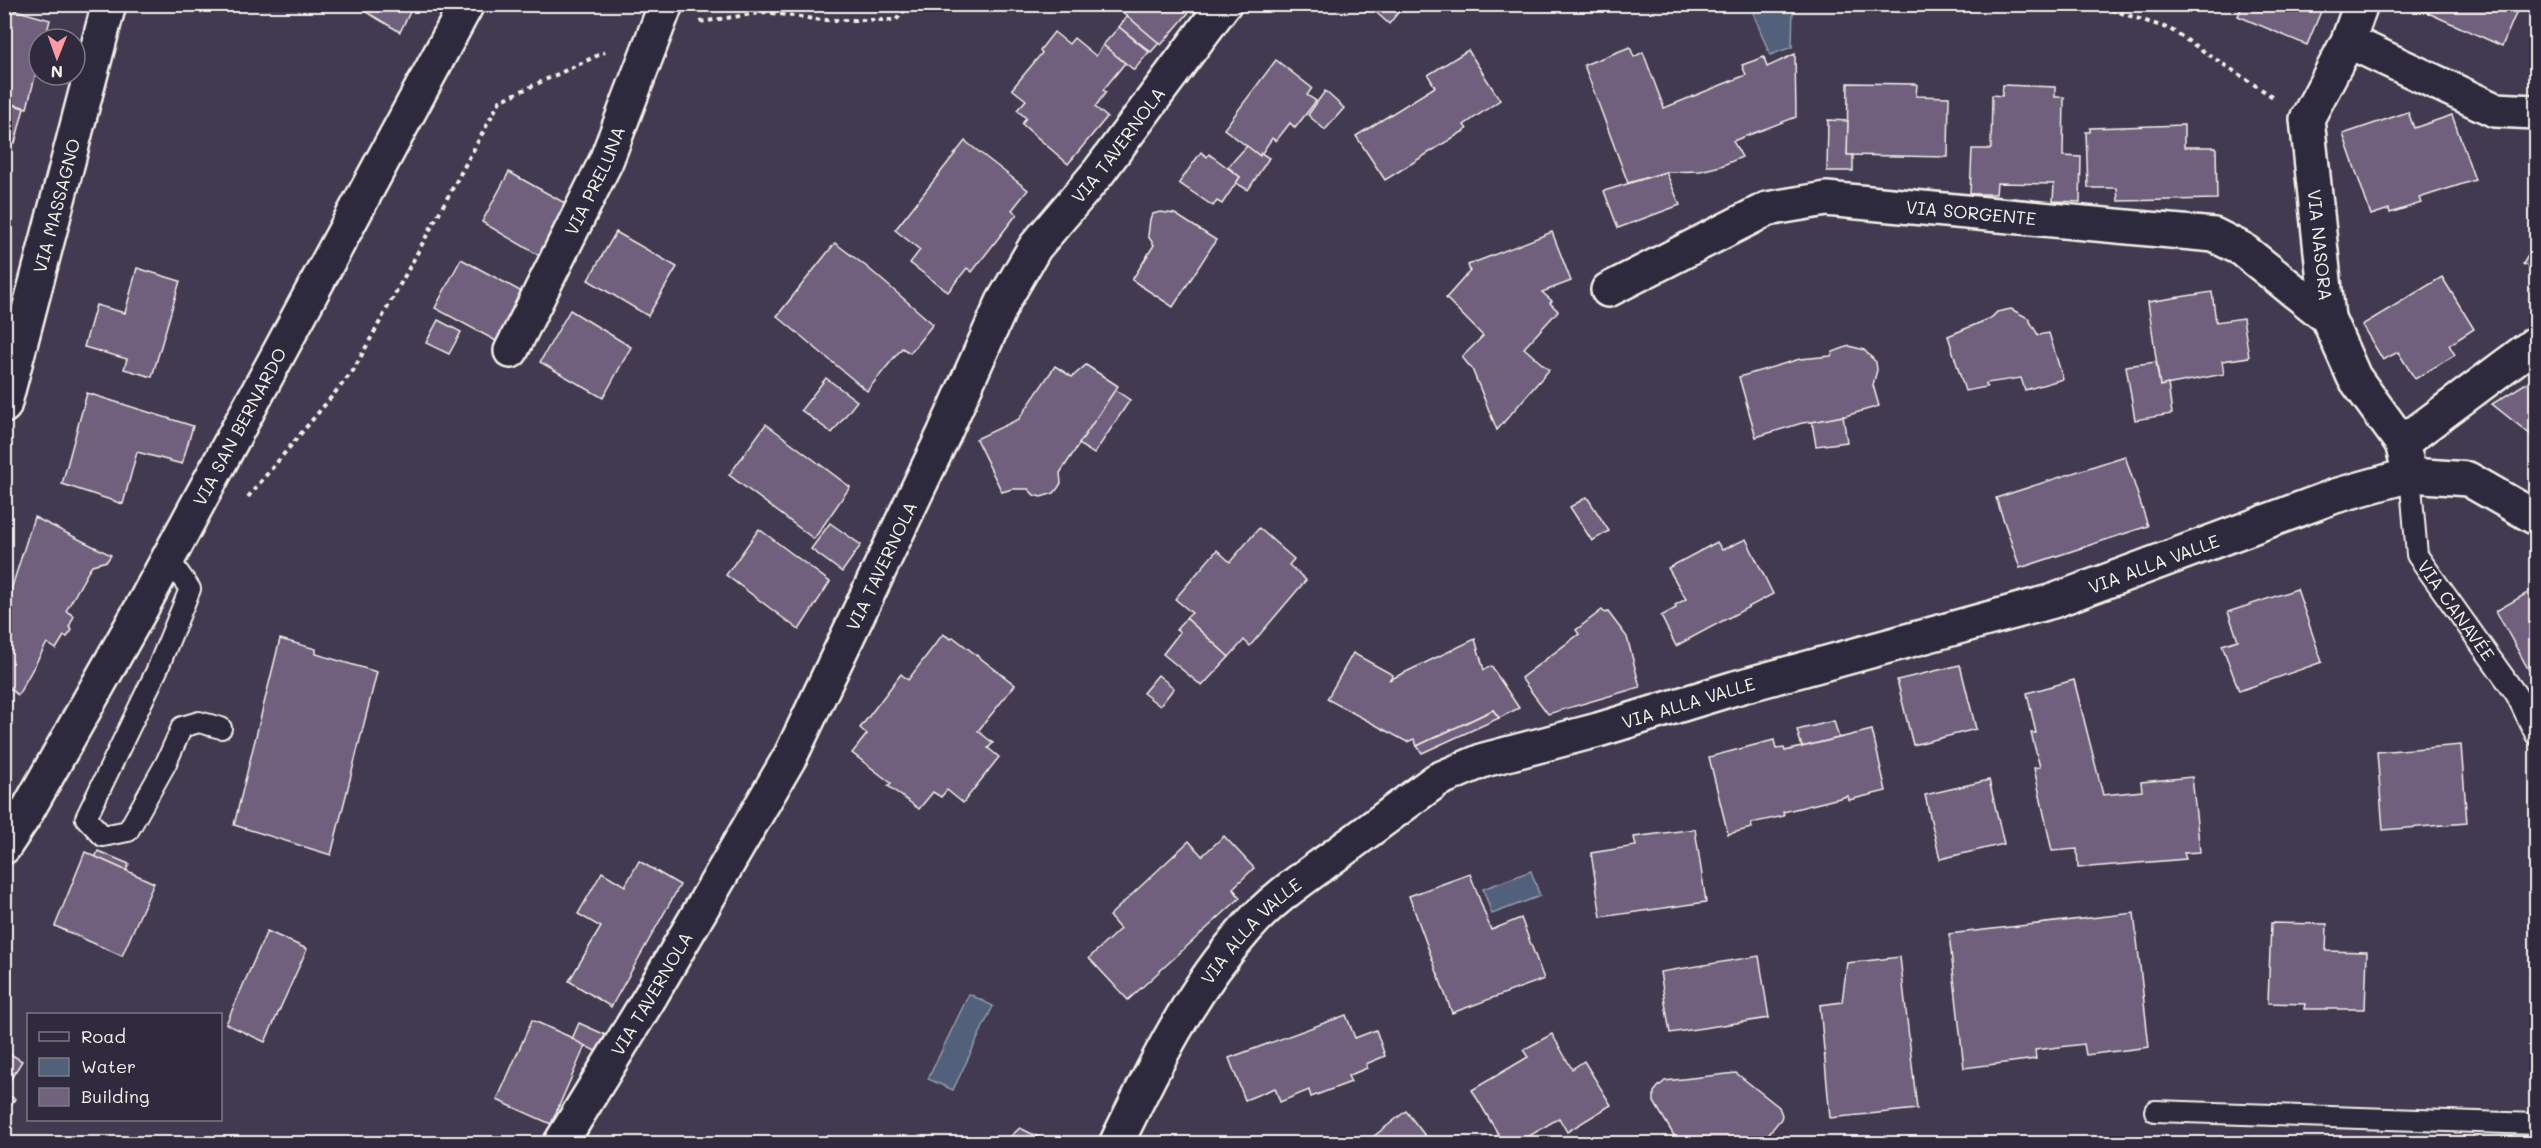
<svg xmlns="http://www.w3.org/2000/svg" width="2541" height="1148" viewBox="0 0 2541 1148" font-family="Mali,sans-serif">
  <rect width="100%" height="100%" fill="#423a50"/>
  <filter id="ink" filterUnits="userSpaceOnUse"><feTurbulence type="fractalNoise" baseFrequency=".0167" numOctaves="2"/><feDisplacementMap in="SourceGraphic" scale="12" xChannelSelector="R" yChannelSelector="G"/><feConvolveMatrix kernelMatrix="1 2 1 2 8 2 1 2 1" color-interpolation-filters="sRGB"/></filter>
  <g filter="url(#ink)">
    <g fill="#52617b" stroke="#939ba7" stroke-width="1.5">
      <path d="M1750,5H1793L1792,47L1770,55Z"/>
      <path d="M1531,871L1540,896L1492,914L1483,889Z"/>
      <path d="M969,994L993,1006L953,1090L928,1079Z"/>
    </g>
    <g fill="#70617d" stroke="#f4f1e8" stroke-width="1.5">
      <path d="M364,4H414L400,32L363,10L367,6Z"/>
      <path d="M1113,4H1196L1161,45Z"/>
      <path d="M1367,4H1405L1389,24Z"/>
      <path d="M2243,4H2324L2307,45L2238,16Z"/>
      <path d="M2408,4H2520L2502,46Z"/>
      <path d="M4,7L50,20L45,39H39V61L27,108L4,102Z"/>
      <path d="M1127,16L1159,43L1151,52L1119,27Z"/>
      <path d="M1119,27L1149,52L1134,70L1103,45Z"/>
      <path d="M1054,32L1069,44L1074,38L1096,56L1103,45L1125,63L1103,90L1106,92L1095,107L1107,117L1068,164L1022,124L1026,118L1017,110L1026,100L1012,89L1042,53L1040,50Z"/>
      <path d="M1630,47L1634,57L1643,52L1664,108L1746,75L1742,65L1764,57L1767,67L1795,54L1796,117L1733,141L1742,157L1721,166L1700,171L1666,172L1628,183L1584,65Z"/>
      <path d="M1468,50L1500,100L1464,125L1467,129L1385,180L1356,136L1435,87L1428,75Z"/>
      <path d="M1276,60L1312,88L1307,95L1316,101L1295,128L1290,123L1276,141L1272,138L1260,156L1224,129Z"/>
      <path d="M1848,83L1917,84L1916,96L1949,97L1948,157L1847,155Z"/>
      <path d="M2003,85L2055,87V97H2064L2063,156L2081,157L2080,202L2053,201L2054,184L1997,183L1996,194H1970L1972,149H1991L1992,95L2002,96Z"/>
      <path d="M1325,91L1344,108L1325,130L1308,115Z"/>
      <path d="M4,102L24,108L15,143L4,140Z"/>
      <path d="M2408,112L2414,128L2452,115L2475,180L2419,198L2421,203L2390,213L2389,209L2371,215L2343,134Z"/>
      <path d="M1828,120L1848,121L1847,155H1853V171H1827Z"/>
      <path d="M2184,125V147H2216L2217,199L2118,201L2117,188H2088L2086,132H2090V128Z"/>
      <path d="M965,141L1028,190L1012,210L1017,214L972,272L967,268L948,292L910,263L920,250L895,230Z"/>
      <path d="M1247,146L1260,156L1261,153L1269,158L1248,190L1236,183L1240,177L1228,167Z"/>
      <path d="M1201,152L1207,157L1209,154L1240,177L1222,204L1217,201L1213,206L1179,183Z"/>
      <path d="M509,172L572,207L545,259L482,222Z"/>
      <path d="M1666,172L1680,205L1618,228L1604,191Z"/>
      <path d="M1160,212L1175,214L1216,240L1173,307L1132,280L1154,245L1148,236L1150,219L1153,214Z"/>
      <path d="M616,232L677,267L648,316L588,280Z"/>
      <path d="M1552,232L1571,281L1542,292L1552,301L1550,303L1558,311L1524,348L1549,370L1497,430L1472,369L1462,357L1483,336L1446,298L1470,271L1468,265Z"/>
      <path d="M2536,242V271L2523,264Z"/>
      <path d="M835,243L867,267L933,324L910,353L902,348L867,391L777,316Z"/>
      <path d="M461,259L524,293L498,342L435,308Z"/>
      <path d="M137,268L180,281L152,377L124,369L127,359L84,347L96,305L125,313Z"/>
      <path d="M2442,277L2474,329L2449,345L2455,355L2415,379L2398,352L2383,360L2362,325Z"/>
      <path d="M2212,292L2216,322L2243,318L2249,357L2222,361L2224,374L2160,386L2148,302Z"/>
      <path d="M2011,309L2028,318L2038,335L2049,333L2063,379L2025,390L2021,378L1986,383L1987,387L1965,391L1948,336L1991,318L1997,312Z"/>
      <path d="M570,310L631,347L603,398L540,362Z"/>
      <path d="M438,320L461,332L449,354L426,343Z"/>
      <path d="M1849,346L1864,350L1876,362L1877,370L1873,385L1879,406L1835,419L1802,423L1756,437L1739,377L1800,359L1831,356L1833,352Z"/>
      <path d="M2156,362L2160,386L2168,384L2172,414L2135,420L2126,366Z"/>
      <path d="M1086,365L1118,386L1060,473L1061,483L1058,488L1054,493L1041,497L1034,495L1028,489H1012L1002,492L976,439L1019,419L1055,366L1072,377Z"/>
      <path d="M2536,377V439L2492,404Z"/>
      <path d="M826,378L857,401L832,433L801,410Z"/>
      <path d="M1115,390L1130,400L1094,454L1079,444Z"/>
      <path d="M87,393L193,426L182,464L137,452L123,504L62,484Z"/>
      <path d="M1843,416L1847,442L1816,446L1812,422Z"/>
      <path d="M766,424L850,487L814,539L729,475Z"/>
      <path d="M2125,456L2148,526L2020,568L1996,498Z"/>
      <path d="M1587,497L1609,531L1592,541L1570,507Z"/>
      <path d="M34,517L111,555L107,561L92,565L66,611L74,616L69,627L72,630L67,637L64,636L56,649L47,643L18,695L4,684V612Z"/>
      <path d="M830,523L861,545L842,572L811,549Z"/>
      <path d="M1259,528L1294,559L1289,565L1306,580L1250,646L1244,640L1229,657L1186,618L1192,613L1175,599L1217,550L1230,562Z"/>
      <path d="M759,529L830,582L799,630L726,575Z"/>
      <path d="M1746,539L1773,594L1676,646L1661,616L1676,608L1675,605L1686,599L1668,568L1717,542L1722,550Z"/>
      <path d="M2536,588V683L2496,611Z"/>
      <path d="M2297,589L2322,662L2239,691L2222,645L2238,640L2228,612Z"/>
      <path d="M1602,610L1605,613L1608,612L1627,637L1640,687L1548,714L1521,678L1579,634L1576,630Z"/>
      <path d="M1186,618L1229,657L1202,686L1163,654L1180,632L1176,630Z"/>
      <path d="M943,634L951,639L953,637L1015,685L978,731L993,743L988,748L999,757L963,803L947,790L941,797L933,792L919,809L888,786L891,783L852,753L867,734L860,728L901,674L908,680Z"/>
      <path d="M280,639L316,649V654L377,672L331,855L234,825Z"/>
      <path d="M1475,639L1484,670L1491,666L1519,708L1499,718L1493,710L1417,746L1414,739L1407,742L1327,699L1353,653L1393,675L1389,680Z"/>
      <path d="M1960,665L1976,729L1913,745L1897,680Z"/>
      <path d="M1158,675L1174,688L1160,706L1143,693Z"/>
      <path d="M2074,680L2103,795L2142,791L2141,782L2192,777L2200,852L2184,853L2186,859L2078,868L2077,849L2052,851L2034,768L2040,767L2031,733H2036L2027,693Z"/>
      <path d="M1493,710L1499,718L1422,753L1417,746Z"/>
      <path d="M1834,721L1839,738L1802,747L1797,730Z"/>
      <path d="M1872,730L1886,791L1849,800L1848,796L1783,812L1784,816L1751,823L1752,828L1728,834L1709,757L1774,740L1776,749L1784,748L1785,751Z"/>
      <path d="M2461,745L2467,823L2383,830L2377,752Z"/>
      <path d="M1989,780L2004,844L1940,859L1925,795Z"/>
      <path d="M1695,829L1706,902L1601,917L1591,853L1636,846L1634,837Z"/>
      <path d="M1224,836L1254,868L1233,888L1240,898L1128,1000L1089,958L1120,929L1109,916L1189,841L1202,856Z"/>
      <path d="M98,851L129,864L126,871L95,858Z"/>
      <path d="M85,852L154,883L122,956L55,926Z"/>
      <path d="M639,861L680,885L611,1007L569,981L601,927L578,914L602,872L625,886Z"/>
      <path d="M1470,874L1491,930L1521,918L1544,979L1452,1013L1409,896Z"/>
      <path d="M2134,913L2149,1047L2086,1055L2084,1044L2035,1050L2036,1059L1964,1068L1949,934Z"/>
      <path d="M2271,923L2327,924L2326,951L2367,952L2365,1009H2304L2305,1004L2268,1003Z"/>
      <path d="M267,931L307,949L265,1042L226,1024Z"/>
      <path d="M1759,956L1769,1018L1670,1033L1660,972Z"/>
      <path d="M1900,957L1917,1109L1830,1118L1820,1005L1842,1002L1847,963Z"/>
      <path d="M1346,1015L1355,1038L1376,1030L1385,1056L1366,1064L1367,1068L1348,1076L1351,1082L1311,1097L1309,1090L1280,1102L1275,1088L1245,1100L1229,1058Z"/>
      <path d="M532,1020L586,1044L551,1124L497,1100Z"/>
      <path d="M579,1023L608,1036L601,1054L572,1039Z"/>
      <path d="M1552,1034L1572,1069L1584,1061L1611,1105L1567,1132L1559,1118L1516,1144H1504L1472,1090L1528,1057L1523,1050Z"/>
      <path d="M4,1050L22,1061L4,1090Z"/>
      <path d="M1736,1073L1779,1107L1782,1115L1781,1119L1760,1144H1679L1654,1102V1092L1658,1087L1665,1081Z"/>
      <path d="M4,1092L15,1099L4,1116Z"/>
      <path d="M1406,1111L1426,1137L1418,1144H1364Z"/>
      <path d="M1020,1128L1052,1144H1002Z"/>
    </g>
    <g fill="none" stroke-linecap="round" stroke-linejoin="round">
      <defs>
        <g id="service">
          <path id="s1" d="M2410,475L2417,555L2516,694L2536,735"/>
          <path d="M168,558L190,589L157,670L86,818L103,836L128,831L166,763L182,727L199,722L221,728"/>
          <path d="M2155,1111L2536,1124"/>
        </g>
        <g id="minor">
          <path id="s2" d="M2361,4L2348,41L2307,119L2328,318L2354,377L2402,443L2410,475"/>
          <path d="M2348,41L2495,110L2536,112"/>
          <path id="s3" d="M1608,290L1767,209L1826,199L2214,235L2242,249L2328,318"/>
          <path id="s4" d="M511,351L606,161L666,4"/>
          <path d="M2402,443L2536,343"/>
          <path id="s5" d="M560,1144L650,997L791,755L944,434L1003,302L1035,247L1098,173L1224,4"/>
          <path id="s6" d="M1116,1144C1153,1068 1189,993 1246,929C1270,901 1301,880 1330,859C1366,833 1401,806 1437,780L1484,760L1598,730L1735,688L2053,601L2335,496L2410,475L2468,479L2536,518"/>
        </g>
        <g id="tertiary">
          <path id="s7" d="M4,406L109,4"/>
          <path id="s8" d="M4,847L25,815L141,609L467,4"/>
        </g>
      </defs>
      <use href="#service" stroke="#f4f1e8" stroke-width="24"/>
      <use href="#minor" stroke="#f4f1e8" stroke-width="38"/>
      <use href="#tertiary" stroke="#f4f1e8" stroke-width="38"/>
      <g stroke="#f4f1e8" stroke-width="4" stroke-dasharray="4.5 4.5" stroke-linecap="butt">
        <path d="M2094,4L2170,29L2276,99"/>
        <path d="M700,22L766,12L821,20H896L910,4"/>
        <path d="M248,497L353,371L500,101L605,52"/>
      </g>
      <use href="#service" stroke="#2f2a3d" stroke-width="20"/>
      <use href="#minor" stroke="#2f2a3d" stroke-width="33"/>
      <use href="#tertiary" stroke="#2f2a3d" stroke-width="33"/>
    </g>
  </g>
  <g text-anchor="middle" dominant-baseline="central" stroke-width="4.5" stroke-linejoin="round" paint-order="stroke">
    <g font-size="18" fill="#f4f1e8" stroke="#2f2a3d">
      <text stroke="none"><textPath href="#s5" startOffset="1148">VIA TAVERNOLA</textPath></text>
      <text stroke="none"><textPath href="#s4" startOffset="190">VIA PRELUNA</textPath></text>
      <text stroke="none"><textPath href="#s7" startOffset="207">VIA MASSAGNO</textPath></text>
      <text stroke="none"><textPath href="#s3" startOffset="384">VIA SORGENTE</textPath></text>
      <text stroke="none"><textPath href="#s2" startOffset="254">VIA NASORA</textPath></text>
      <text stroke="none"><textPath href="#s8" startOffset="482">VIA SAN BERNARDO</textPath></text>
      <text stroke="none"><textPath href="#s6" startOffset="1244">VIA ALLA VALLE</textPath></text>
      <text stroke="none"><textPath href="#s5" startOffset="662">VIA TAVERNOLA</textPath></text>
      <text stroke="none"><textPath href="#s1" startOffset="148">VIA CANAVÉE</textPath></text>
      <text stroke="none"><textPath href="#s6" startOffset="758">VIA ALLA VALLE</textPath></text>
      <text stroke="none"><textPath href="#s6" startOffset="254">VIA ALLA VALLE</textPath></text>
      <text stroke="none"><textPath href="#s5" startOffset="176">VIA TAVERNOLA</textPath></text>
    </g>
  </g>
  <rect width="2541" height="1148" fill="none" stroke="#2f2a3d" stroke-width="24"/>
  <rect x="12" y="12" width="2517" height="1124" fill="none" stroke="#f4f1e8" stroke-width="2" filter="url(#ink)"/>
  <rect x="27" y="1013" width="195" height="108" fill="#2f2a3d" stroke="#7e7a81" stroke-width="1.5"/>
  <rect x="39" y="1032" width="30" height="9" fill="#2f2a3d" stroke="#7e7a81" stroke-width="1.5"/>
  <text x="81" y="1043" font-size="18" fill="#f4f1e8">Road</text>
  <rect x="39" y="1058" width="30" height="18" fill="#52617b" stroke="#7e7a81" stroke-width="1.5"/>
  <text x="81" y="1073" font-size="18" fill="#f4f1e8">Water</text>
  <rect x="39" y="1088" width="30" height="18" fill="#70617d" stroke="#7e7a81" stroke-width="1.5"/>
  <text x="81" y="1103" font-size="18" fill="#f4f1e8">Building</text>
  <g transform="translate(57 57) rotate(181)"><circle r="28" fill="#2f2a3d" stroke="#7e7a81" stroke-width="1.5"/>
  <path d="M0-4.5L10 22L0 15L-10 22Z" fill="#ff9aa2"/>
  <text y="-9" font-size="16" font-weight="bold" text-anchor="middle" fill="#f4f1e8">N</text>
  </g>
</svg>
